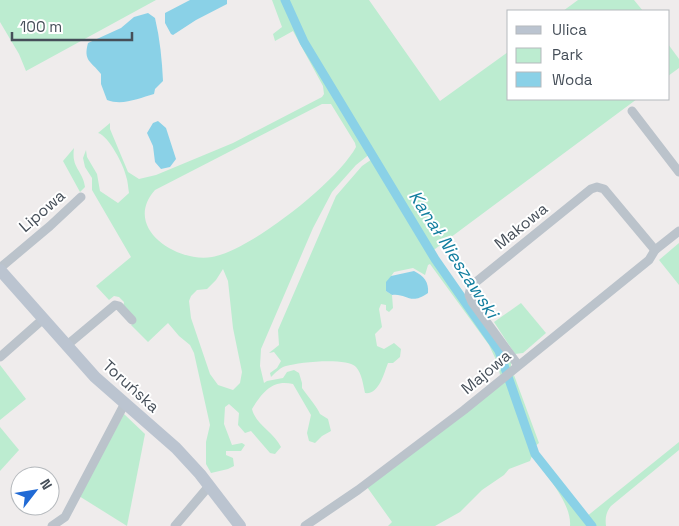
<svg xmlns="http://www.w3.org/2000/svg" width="679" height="526" viewBox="0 0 679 526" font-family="'Space Grotesk',sans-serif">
  <rect width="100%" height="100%" fill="#efecec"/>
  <g fill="#bcecd0" fill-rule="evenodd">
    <path d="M0,0H156L26,71L19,54L0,22Z"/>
    <path d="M272,0H369L440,101L508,52V99H637L431,252L511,361V369L500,375L498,364L489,345L430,264L428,265L425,275L413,268L394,272L387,282L386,291L392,295L393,308L389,312L386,310V305L381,304L379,309L382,327L375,334L377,346L384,349L394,343L401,349L400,357L393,363H388C384,373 379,395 365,393C363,384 362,374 356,367C347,357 299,362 286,366C281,367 275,373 271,377L270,373L277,368L281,361L274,352L269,353L279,345L278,330L336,196L362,166L375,157L371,153L356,165L332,192L313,228L261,349L260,366L264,383L267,381L283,378L287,372L294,370L299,373L302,383V388C306,394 318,408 320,414L328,419L331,431L322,436L315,443L309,441L307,433L311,415L293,384C272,379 262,393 252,409C256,425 274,432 281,447L275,454L270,453L251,431L245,433L238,425L239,413L229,404L225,407L224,424L232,445L242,443L245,445L241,451H226V455L233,458L234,466L228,469L211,473L206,464V442L210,425L194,353L190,345L179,336L168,323L148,342L131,325L135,322L123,308L124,302L119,297L114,296L109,300L96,286L131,257L92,190V178L85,167L83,158L86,150L87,157L97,174L100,191L118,203L129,193C128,187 128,182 126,176C124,166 109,136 98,133L110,123V129L128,172L139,179L156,175L233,143L322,97L324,94L323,86L293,31L275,41L273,34L282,27ZM322,104H331L355,143L356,147C337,182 251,250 212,257C176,263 122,227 155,190ZM223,269L228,281L233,328L242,372L240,383L233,390L218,385L210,374L191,318L189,301L191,296L197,290L207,289L216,280Z"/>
    <path d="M578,0H634L643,11H563Z"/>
    <path d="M668,44L679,59V68L668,76Z"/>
    <path d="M74,148C71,169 83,170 85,187L80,192L63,161Z"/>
    <path d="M679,243V285L659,260Z"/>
    <path d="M521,303L546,333L523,353L515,354L494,322Z"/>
    <path d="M0,365L26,399L0,420Z"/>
    <path d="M514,375L539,443L534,447L586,517L679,442V450L611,506C606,512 605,518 606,526H570C572,503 545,474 532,456L530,461L509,469L504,475L482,490L460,512L435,526H388L392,522L367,487Z"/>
    <path d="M124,414L145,434L127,526L79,496Z"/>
    <path d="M0,427L19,450L0,471Z"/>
  </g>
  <g fill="#8ad1e7">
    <path d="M190,0H227V4L196,20L173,35L171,34L165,23V13Z"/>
    <path d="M148,13L155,18C160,39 162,60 163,81L155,89L154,94C139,98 123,106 107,100L101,84V74C91,61 83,61 88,43L121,28L134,17Z"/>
    <path d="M158,121L166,128L176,159L170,167L161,169L155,162L153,146L147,133L153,123Z"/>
    <path d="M414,271C424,276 429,282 428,293C410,306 407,293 392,295L386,291V282L391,276Z"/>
  </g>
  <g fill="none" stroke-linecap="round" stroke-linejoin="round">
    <path stroke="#8ad1e7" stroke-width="9" d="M285,0L304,42L435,259L499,351L535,454L592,526"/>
    <g stroke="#bbc3cb" stroke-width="9">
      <path d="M632,111L679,172"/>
      <path d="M0,268L50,226L81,197"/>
      <path d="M66,346L115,305L119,306L132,320"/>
      <path d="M0,357L42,320"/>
      <path d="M518,365L472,302L469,295L471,286L591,189L597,187L604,189L655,250"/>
      <path d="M52,526L65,517L125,403"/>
      <path d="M175,526L209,486"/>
      <path d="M305,526L358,490L464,410L649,260L655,250L679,231"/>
    </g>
    <path stroke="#bbc4d0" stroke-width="12" d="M0,270L95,377L176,448L200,474L240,526"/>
  </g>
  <g text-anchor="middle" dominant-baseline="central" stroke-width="4" stroke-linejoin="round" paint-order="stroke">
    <g font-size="16" fill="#464f59" stroke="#fff">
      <text transform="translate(42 211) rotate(-41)">Lipowa</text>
      <text transform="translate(521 226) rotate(-39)">Makowa</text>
      <text transform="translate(486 372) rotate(-40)">Majowa</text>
      <text transform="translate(131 386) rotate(42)">Toruńska</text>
    </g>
    <g font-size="18" font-style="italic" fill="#127e9f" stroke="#fff">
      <text transform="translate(454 254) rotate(57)">Kanał Nieszawski</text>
    </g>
  </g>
  <rect x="507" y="10" width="162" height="90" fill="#ffffff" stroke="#b5b9bd"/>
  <rect x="516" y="26" width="25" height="8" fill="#bbc4d0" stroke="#b5b9bd"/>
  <text x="552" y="35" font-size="15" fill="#464f59">Ulica</text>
  <rect x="516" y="48" width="25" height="15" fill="#bcecd0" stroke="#b5b9bd"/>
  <text x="552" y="60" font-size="15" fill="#464f59">Park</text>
  <rect x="516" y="72" width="25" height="15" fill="#8ad1e7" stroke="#b5b9bd"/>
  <text x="552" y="85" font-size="15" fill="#464f59">Woda</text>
  <g transform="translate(35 491) rotate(59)"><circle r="24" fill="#ffffff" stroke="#b5b9bd"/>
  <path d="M0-4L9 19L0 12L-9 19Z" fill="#206ad5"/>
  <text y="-8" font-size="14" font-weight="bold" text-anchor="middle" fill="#464f59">N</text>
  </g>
  <path d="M12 32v8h120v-8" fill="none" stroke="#464f59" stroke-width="2.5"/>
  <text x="20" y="32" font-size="15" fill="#464f59" stroke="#ffffff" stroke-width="4" paint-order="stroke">100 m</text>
</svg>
